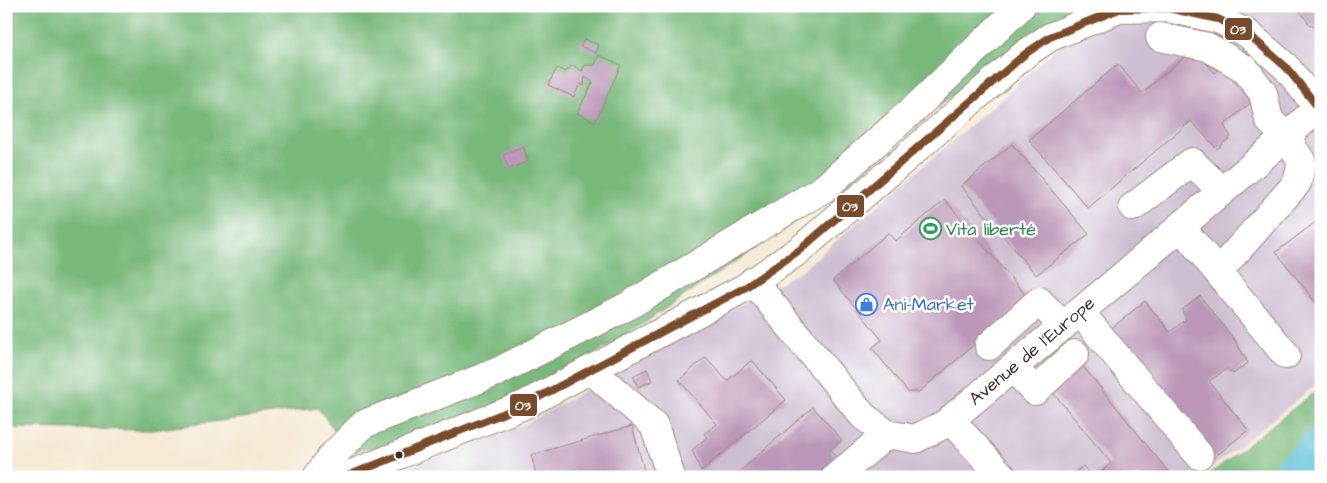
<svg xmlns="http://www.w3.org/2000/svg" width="1327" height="483" viewBox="0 0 1327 483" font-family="'Architects Daughter',sans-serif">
  <rect width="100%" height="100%" fill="#fff"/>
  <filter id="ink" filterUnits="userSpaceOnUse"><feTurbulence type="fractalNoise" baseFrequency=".02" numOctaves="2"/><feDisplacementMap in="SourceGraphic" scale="10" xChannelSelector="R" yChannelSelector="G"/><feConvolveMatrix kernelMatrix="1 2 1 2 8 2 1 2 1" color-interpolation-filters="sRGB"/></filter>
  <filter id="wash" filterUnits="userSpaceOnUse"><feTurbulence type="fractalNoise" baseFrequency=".0096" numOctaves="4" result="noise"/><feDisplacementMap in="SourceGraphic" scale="20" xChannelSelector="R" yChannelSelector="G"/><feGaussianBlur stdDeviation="1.12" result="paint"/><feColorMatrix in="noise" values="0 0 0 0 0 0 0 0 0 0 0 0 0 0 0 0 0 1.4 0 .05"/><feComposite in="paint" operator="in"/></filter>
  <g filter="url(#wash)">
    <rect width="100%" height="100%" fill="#f6ead6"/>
    <path fill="#cebed1" d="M1101,6H1321V381L1200,477H385L523,425L801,271L1010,91Z"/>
    <g fill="#78b87a" stroke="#5a714c">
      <path d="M6,6H1079L935,108L830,198L614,343L516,395L404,441L350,452L318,408L151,430L6,428Z"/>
      <path d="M1321,387V477H1206Z"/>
    </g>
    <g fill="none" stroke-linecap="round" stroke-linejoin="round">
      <path stroke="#56bdd4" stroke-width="41" d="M1290,477L1321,449"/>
    </g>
    <g id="blocks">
      <g fill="#bc98b8">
        <path d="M1296,6H1321V30L1310,25Z"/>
        <path d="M584,39L599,45L596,53L580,46Z"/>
        <path d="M1194,49L1215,73L1222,67L1252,102L1224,125L1231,137L1217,149L1191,121L1088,208L1029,140L1118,64L1142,93Z"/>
        <path d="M599,55L621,65L595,122L577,113L593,82L585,77L584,86L580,84L574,97L548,85L557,68L565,72L573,65L582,71L585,65H595Z"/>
        <path d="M1012,144L1089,234L1036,275L961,186Z"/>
        <path d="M523,146L528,161L509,169L503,155Z"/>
        <path d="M945,200L1028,298L919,392H908L872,348L882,340L833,280L888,233L895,241Z"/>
        <path d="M1321,218V309L1276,252Z"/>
        <path d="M1200,296L1234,339L1248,363L1233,374L1227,369L1209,381L1248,430L1212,459L1108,331L1145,301L1170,332L1186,319L1182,310Z"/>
        <path d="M706,357L727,381L752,360L786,400L701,471L692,450L707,437L704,434L717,424L679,380Z"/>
        <path d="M1081,364L1173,477H1095L1111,463L1050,389Z"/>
        <path d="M647,369L652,381L638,387L633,376Z"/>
        <path d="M813,407L842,440L830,450L838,460L818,477H733Z"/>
        <path d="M632,426L646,477H537L531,455Z"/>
        <path d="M1083,466L1092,477H1070Z"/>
      </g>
    </g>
  </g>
  <g filter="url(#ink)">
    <use href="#blocks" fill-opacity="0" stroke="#988a7a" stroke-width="1"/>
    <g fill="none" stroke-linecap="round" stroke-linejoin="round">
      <defs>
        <g id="minor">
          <path d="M1160,37L1208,47L1245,69L1263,93L1269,120L1286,137L1302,162L1297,183L1218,272"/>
          <path d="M1133,207L1192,162L1221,190"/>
          <path d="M1180,226L1286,355"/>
          <path d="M753,281L863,416L887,434L915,439L945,424L1112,285L1286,137L1321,105"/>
          <path d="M1080,312L1199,455"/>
          <path d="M989,346L1039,301L1063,326"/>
          <path d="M1013,368L1035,391L1075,354"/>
          <path d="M591,370L654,425L671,477"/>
          <path d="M950,420L1003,477"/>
          <path d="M317,477L332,456L364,424L497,372L626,307L823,189L913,110L1021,6"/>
          <path d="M344,477L524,405L746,287L801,249L1025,54L1050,37L1119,9L1168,8L1218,19L1248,34L1286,67L1321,111"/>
          <path d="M836,477L887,434"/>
        </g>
      </defs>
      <use href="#minor" stroke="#988a7a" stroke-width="30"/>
      <use href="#minor" stroke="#fff" stroke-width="28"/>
      <defs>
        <path id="bus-1" d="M345,477L524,405L746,287L801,249L1025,54L1050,37L1119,9L1168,8L1218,19L1248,34L1286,67L1321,111"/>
      </defs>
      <use href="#bus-1" stroke="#fff" stroke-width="11"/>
      <use href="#bus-1" stroke="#7a4b2a" stroke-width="8"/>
    </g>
  </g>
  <defs>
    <symbol id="stadium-ring" viewBox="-11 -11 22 22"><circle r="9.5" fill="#fff" stroke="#2e9e5b" stroke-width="1.5"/><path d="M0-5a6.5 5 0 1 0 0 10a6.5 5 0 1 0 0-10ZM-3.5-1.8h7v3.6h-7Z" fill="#2e9e5b"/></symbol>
    <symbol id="shop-ring" viewBox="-11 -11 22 22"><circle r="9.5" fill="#fff" stroke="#3f7fe0" stroke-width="1.5"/><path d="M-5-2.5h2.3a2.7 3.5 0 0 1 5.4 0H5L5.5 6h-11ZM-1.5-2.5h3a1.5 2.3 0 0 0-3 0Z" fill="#3f7fe0"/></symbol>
  </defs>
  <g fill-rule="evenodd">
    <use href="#stadium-ring" x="918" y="216" width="25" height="25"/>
    <use href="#shop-ring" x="854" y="292" width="25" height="25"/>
  </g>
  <circle fill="#3b2a1e" stroke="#fff" stroke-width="2" cx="399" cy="455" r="4.5"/>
  <g text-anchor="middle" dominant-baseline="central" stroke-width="5" stroke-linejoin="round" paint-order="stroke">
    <g font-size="18" fill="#27864d" stroke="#fff" text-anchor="start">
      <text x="946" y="229">Vita liberté</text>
    </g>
    <g font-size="18" fill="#366cbe" stroke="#fff" text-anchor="start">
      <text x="883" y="304">Ani-Market</text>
    </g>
    <g font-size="18" fill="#3b2a1e" stroke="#fff">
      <text transform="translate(1032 351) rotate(-40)">Avenue de l'Europe</text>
    </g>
  </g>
  <g stroke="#fff" stroke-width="2">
    <rect x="1224" y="17" width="29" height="24" rx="5" fill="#7a4b2a"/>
    <rect x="836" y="194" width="29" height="24" rx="5" fill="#7a4b2a"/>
    <rect x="509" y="393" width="29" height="24" rx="5" fill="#7a4b2a"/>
  </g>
  <g font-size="14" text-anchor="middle" font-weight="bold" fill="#fff">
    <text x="1238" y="34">03</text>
    <text x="850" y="211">03</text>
    <text x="523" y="410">03</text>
  </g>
  <rect width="1327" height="483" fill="none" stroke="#fff" stroke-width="25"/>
</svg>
